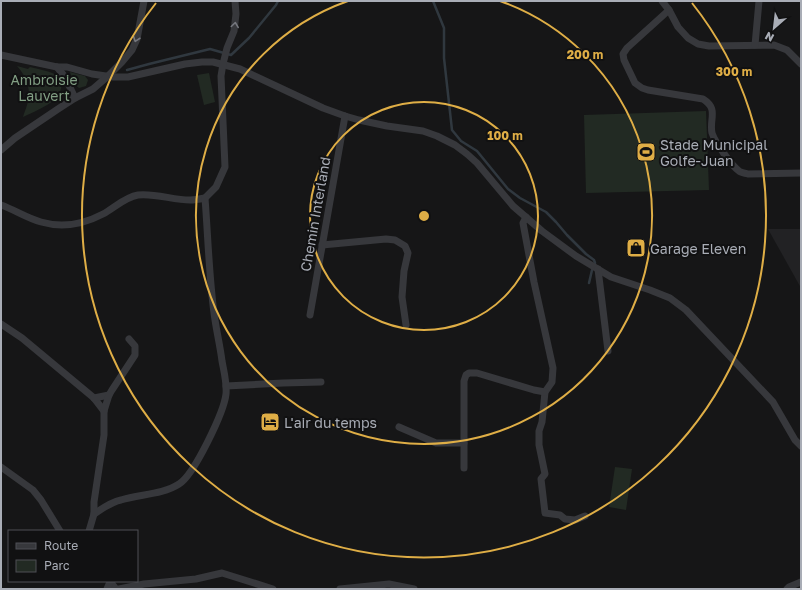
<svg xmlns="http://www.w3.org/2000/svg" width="802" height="590" viewBox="0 0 802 590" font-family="'Golos Text',sans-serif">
  <rect width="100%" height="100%" fill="#161617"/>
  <path fill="#222224" d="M768,229H801V288Z"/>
  <g fill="#222a23">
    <path d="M17,66L28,69L30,67C37,69 52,71 57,76C65,83 61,94 54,100C47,106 32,113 23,117C24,113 26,109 27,105C32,91 27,77 17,66Z"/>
    <path d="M70,72L85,76L88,80L86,86L79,88L73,83Z"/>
    <path d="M209,73L215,102L204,105L197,75Z"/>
    <path d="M706,111L709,190L586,193L584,115Z"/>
    <path d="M615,467L632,469L626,510L609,507Z"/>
  </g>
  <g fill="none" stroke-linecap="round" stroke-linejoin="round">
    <g stroke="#30383f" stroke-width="2.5">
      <path d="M433,1L444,28V58L452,130L461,141L477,151L508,189L520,198L546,212L556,222L567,235L586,254L594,260L595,263"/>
      <path d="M127,70L149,64L210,49L231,55L249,38L276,5L278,1"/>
      <path d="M589,283L592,270"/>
    </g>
    <g stroke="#37383c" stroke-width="7">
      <path d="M662,1L669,10L678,27L688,38L698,44L709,46L774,45L787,50L801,64"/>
      <path d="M669,10L627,48L623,54L624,60L635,83L642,88L648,90L703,99C719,109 709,119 712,133C715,142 731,165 739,171C741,173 745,173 748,174L801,173"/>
      <path d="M755,45L759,1"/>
      <path d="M1,55L57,67H67L92,74L113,77H128L185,64L202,62H213L240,69L323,108L345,116L359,120L387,126L423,131L437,136L455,145L467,154L477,163L513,206L542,231L576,256L611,277L650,290L670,298L686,310L773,402L795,440L801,446"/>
      <path d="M57,67L65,77L75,98"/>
      <path d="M1,150L15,138L58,109L75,98L93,89L108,76L122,62L132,50L137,39L144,1"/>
      <path d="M1,205C15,210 27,218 41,222C62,228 84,224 103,214C114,208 125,197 138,195C155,193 173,200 190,200C195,200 200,199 205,198"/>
      <path d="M526,217L523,223L534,282L553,368L552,382L545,392L542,422L539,431V445L545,474L541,479L545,513L560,515L565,519L575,520L585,516"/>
      <path d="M322,245L386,239L395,240L405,246L408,253L404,271L402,297L406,325"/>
      <path d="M598,269L608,351"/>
      <path d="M310,315L345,116"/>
      <path d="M1,324L22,338L94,398L104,411"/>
      <path d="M226,386L283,383L321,382"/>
      <path d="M94,398L109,395"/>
      <path d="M399,427L436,443H464"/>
      <path d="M1,467L33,490L41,500L60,531"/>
      <path d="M464,468V381L466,375L469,373H477L534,390L545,392"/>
      <path d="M94,514C103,508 111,502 121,500C140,494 162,495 179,484C194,475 224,412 226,394C227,383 224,372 222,361C220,345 216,329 214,313C209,275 208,237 205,198L216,187L225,167L221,76L223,64L227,48L234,31L236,14L235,1"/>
      <path d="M89,531L94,514V502L104,435V411L109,395L112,390L135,355V346L129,339"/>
      <path d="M110,581L116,589"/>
      <path d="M107,589L110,582"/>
      <path d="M119,589L144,584L196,579L222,573L273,589"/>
      <path d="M340,589L389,584L414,589"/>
      <path d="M787,589L789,587L801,582"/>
    </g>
  </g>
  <defs><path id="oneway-chevron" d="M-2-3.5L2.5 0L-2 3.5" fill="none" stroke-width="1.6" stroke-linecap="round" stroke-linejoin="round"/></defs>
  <g stroke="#76787f">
    <use href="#oneway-chevron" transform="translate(235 25) rotate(-82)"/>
    <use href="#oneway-chevron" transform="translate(136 39) rotate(109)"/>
  </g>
  <g fill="none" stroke="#dfae46" stroke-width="2">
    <circle cx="424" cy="216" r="114"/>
    <path d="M500 1A228 228 0 1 1 348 1"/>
    <path d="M692 3A342 342 0 1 1 156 3"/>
  </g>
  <defs>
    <symbol id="stadium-square" viewBox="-11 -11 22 22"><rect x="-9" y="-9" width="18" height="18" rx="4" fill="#dfae46" stroke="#111112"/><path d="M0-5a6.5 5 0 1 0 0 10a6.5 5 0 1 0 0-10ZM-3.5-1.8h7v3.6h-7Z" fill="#111"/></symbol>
    <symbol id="shop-square" viewBox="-11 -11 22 22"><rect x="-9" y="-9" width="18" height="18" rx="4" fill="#dfae46" stroke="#111112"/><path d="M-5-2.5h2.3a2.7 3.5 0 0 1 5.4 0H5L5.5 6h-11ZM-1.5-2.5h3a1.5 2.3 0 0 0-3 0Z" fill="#111"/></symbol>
    <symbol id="hotel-square" viewBox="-11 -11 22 22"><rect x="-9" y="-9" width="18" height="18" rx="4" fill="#dfae46" stroke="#111112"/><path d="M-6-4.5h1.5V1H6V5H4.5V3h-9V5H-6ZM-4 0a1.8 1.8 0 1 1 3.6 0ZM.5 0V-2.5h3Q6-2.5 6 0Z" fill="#111"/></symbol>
  </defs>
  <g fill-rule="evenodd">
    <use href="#stadium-square" x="635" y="141" width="22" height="22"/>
    <use href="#shop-square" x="625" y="237" width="22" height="22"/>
    <use href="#hotel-square" x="259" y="411" width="22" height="22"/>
  </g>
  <g text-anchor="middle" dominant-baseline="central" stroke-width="4" stroke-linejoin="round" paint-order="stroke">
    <g font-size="14" fill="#829f84" stroke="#111112">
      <text x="44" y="79">Ambroisie<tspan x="44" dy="16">Lauvert</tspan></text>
    </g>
    <g font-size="14" fill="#a9adb6" stroke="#111112" text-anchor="start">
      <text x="660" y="144">Stade Municipal<tspan x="660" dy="16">Golfe-Juan</tspan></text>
      <text x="650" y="248">Garage Eleven</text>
      <text x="284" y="422">L'air du temps</text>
    </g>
    <g font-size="14" fill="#a9adb6" stroke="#111112">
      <text transform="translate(315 214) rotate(-80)">Chemin Interland</text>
    </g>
  </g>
  <circle cx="424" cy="216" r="6" fill="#dfae46" stroke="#111112" stroke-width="2"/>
  <g font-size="12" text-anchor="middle" font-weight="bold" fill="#dfae46" stroke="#111112" stroke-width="4" stroke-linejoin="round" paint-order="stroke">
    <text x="585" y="59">200 m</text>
    <text x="734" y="76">300 m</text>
    <text x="505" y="140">100 m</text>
  </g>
  <rect width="802" height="590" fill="none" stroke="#a9adb6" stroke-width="4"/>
  <rect x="8" y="530" width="130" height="52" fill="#111112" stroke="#4e4f54"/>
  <rect x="16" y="543" width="20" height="6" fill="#37383c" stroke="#4e4f54"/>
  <text x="44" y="550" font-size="12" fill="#a9adb6">Route</text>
  <rect x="16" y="560" width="20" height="12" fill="#222a23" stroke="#4e4f54"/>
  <text x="44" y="570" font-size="12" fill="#a9adb6">Parc</text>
  <g transform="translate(774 28) rotate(208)" stroke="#111112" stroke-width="3" paint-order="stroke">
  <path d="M0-3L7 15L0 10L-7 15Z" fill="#a9adb6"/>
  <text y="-6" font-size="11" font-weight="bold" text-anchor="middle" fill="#a9adb6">N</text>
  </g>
</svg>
